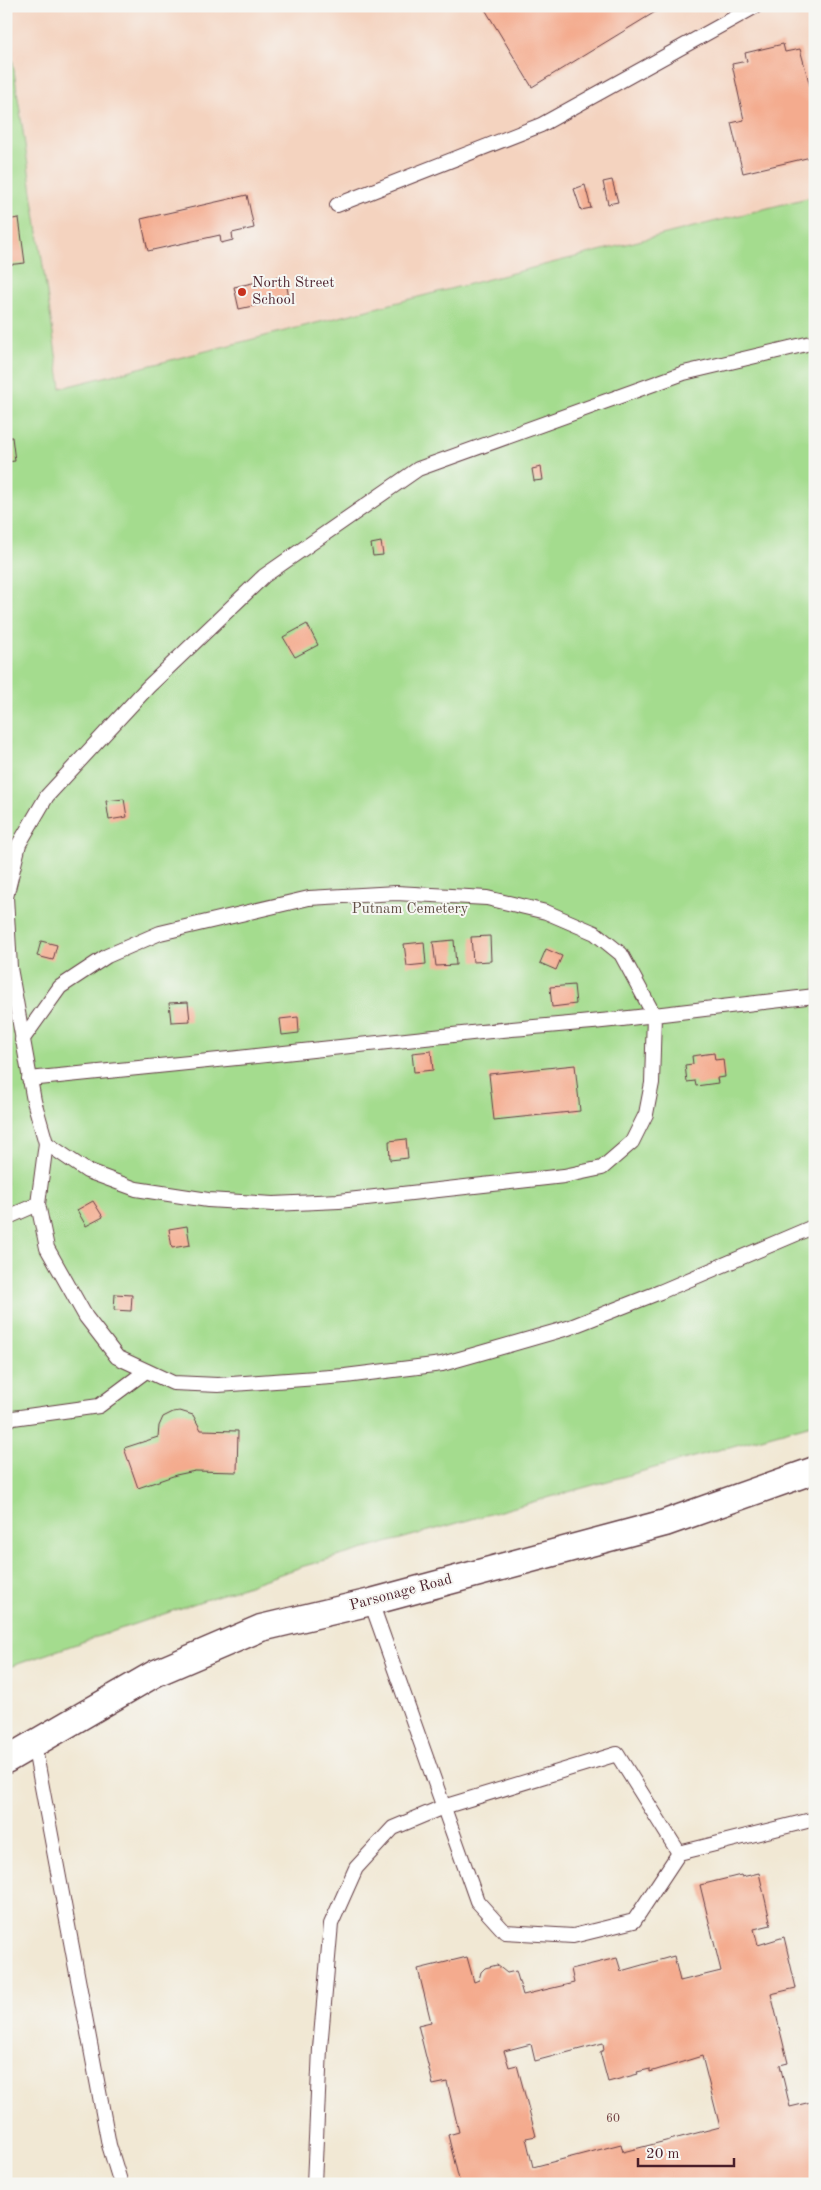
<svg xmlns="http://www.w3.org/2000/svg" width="821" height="2190" viewBox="0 0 821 2190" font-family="'Old Standard TT',serif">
  <rect width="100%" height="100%" fill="#f6f6f2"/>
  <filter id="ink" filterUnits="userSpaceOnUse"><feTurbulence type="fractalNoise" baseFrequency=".02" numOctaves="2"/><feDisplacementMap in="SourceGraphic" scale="10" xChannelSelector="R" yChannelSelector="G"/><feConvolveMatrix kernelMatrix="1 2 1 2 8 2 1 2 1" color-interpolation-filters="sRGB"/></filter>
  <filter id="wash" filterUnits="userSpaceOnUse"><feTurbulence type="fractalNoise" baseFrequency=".0096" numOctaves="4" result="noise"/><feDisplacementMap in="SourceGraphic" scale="20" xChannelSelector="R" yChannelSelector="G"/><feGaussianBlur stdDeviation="1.12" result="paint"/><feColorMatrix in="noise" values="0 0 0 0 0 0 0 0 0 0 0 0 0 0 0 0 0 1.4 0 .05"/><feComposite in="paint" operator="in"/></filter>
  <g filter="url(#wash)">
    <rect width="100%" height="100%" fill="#f1e8d4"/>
    <path fill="#f4d3bf" d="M6,6H815V196L61,388Z"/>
    <path fill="#a4dc8e" stroke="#777e5c" d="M6,16L61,388L815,196V1423L304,1566L6,1668Z"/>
    <g id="blocks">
      <g fill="#f4ab8e" fill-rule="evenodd">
        <path d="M483,6H665L532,87Z"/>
        <path d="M783,44L785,52L800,49L815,104V156L743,173L731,123L744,120L732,64L747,61L745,53Z"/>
        <path d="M612,180L618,202L608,204L603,182Z"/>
        <path d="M585,185L591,208L581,210L574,189Z"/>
        <path d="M247,195L254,228L232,233L233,240L221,243L220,235L148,251L141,219Z"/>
        <path d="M19,218L25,263L6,265V220Z"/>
        <path d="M285,276L289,298L239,309L234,287Z"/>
        <path d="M6,437H12L15,461L6,462Z"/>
        <path d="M541,467L543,480L534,481L532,469Z"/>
        <path d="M381,542L383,555L373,556L371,544Z"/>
        <path d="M307,624L318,645L295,657L283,637Z"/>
        <path d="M124,799L127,817L109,820L106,801Z"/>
        <path d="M815,826V843H814L811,827Z"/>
        <path d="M490,936L491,961L473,962L471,937Z"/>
        <path d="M454,940L456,965L436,966L433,942Z"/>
        <path d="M41,941L57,945L53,960L37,956Z"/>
        <path d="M424,942L426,964L407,966L404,944Z"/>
        <path d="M546,949L562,956L556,970L540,963Z"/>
        <path d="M574,985L576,1004L552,1007L550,987Z"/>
        <path d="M188,1002L190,1021L171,1022L169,1003Z"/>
        <path d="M298,1017L299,1033L282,1035L280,1019Z"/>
        <path d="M431,1051L433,1070L414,1072L412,1053Z"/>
        <path d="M714,1053L715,1060L723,1059L725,1077L717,1078L718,1083L696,1086L695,1081L687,1082L685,1065L693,1064L692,1056Z"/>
        <path d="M575,1065L580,1111L494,1120L489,1074Z"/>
        <path d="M406,1139L408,1158L390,1160L389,1141Z"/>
        <path d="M93,1201L103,1217L86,1226L77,1210Z"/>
        <path d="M187,1226L190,1245L172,1248L169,1229Z"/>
        <path d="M115,1294L132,1295L131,1311L114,1310Z"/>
        <path d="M180,1411L193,1415L201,1430L238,1431L237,1472L195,1471L176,1475L138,1488L124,1448L158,1437L159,1426L163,1417L173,1412Z"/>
        <path d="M759,1873L771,1925L754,1929L758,1945L784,1937L796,1988L771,1994L788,2063L780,2065L790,2107L815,2101V2181L803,2184H460L448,2135L459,2132L447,2082L433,2085L418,2025L431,2022L418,1969L467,1957L474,1982L479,1980L481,1972L485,1968L497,1965L507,1973L516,1971L523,1995L574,1983L571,1969L617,1958L621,1971L674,1956L680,1981L721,1971L700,1885L741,1875L742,1877ZM603,2043L604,2050L600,2052L608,2082L638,2074L637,2072L650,2069V2072L702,2056L720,2127L623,2152L621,2144L533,2167L526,2138L536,2136L517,2065L509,2067L504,2051L531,2044L535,2061Z"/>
      </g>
    </g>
  </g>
  <g filter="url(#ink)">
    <use href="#blocks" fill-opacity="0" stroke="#633d44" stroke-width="1"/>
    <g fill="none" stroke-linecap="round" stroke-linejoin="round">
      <defs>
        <g id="lane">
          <path d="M337,205L541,125L756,6"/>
          <path d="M815,342L684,373L418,469L264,576L148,687L47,796L19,844L6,897L10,968L34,1101L46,1143L87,1171L136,1189L208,1200L273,1204L339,1201L564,1176L602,1168L632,1142L646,1114L652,1083L654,1015L815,996"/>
          <path d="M22,1040L60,987L107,956L160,933L309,898L396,893L487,898L546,912L595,933L621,954L654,1015C596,1023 538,1026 481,1032C330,1049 180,1064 29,1079"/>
          <path d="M46,1143L38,1204L47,1248L86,1317L117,1357L173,1383L218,1385L345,1376L442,1364L568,1328L660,1292L815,1226"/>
          <path d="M6,1218L38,1204"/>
          <path d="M6,1419L99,1406L146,1371"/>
          <path d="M371,1602L477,1901L505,1932L573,1936L634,1921L679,1853L815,1819"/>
          <path d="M34,1744L109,2145L121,2184"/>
          <path d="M314,2184L320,2048L331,1924L356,1868L393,1828L443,1807L617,1754L679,1853"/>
        </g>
        <path id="street" d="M6,1760L156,1673L261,1628L371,1602L665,1523L815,1470"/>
      </defs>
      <use href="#lane" stroke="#633d44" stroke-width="16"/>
      <use href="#street" stroke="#633d44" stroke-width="29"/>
      <use href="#lane" stroke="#fff" stroke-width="14"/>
      <use href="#street" stroke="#fff" stroke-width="26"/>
    </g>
  </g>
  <circle fill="#c8321e" stroke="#f6f6f2" stroke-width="2" cx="242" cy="292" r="5"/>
  <g text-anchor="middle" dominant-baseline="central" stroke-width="4" stroke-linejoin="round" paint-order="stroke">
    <g font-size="12" fill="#744244">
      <text x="613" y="2119">60</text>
    </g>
    <g font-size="15" fill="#4a1f2b" stroke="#f6f6f2" text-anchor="start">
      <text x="252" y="283">North Street<tspan x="252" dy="17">School</tspan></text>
    </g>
    <g font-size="15" fill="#604e44" stroke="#f6f6f2">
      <text x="410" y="909">Putnam Cemetery</text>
    </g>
    <g font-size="15" fill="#4a1f2b" stroke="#f6f6f2">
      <text transform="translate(401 1593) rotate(-15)">Parsonage Road</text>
    </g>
  </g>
  <rect width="821" height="2190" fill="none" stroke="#f6f6f2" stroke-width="25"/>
  <path d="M638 2158v8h96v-8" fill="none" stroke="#4a1f2b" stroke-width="2.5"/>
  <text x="646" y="2158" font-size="15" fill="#4a1f2b" stroke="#f6f6f2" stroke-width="4" paint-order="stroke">20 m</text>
</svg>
